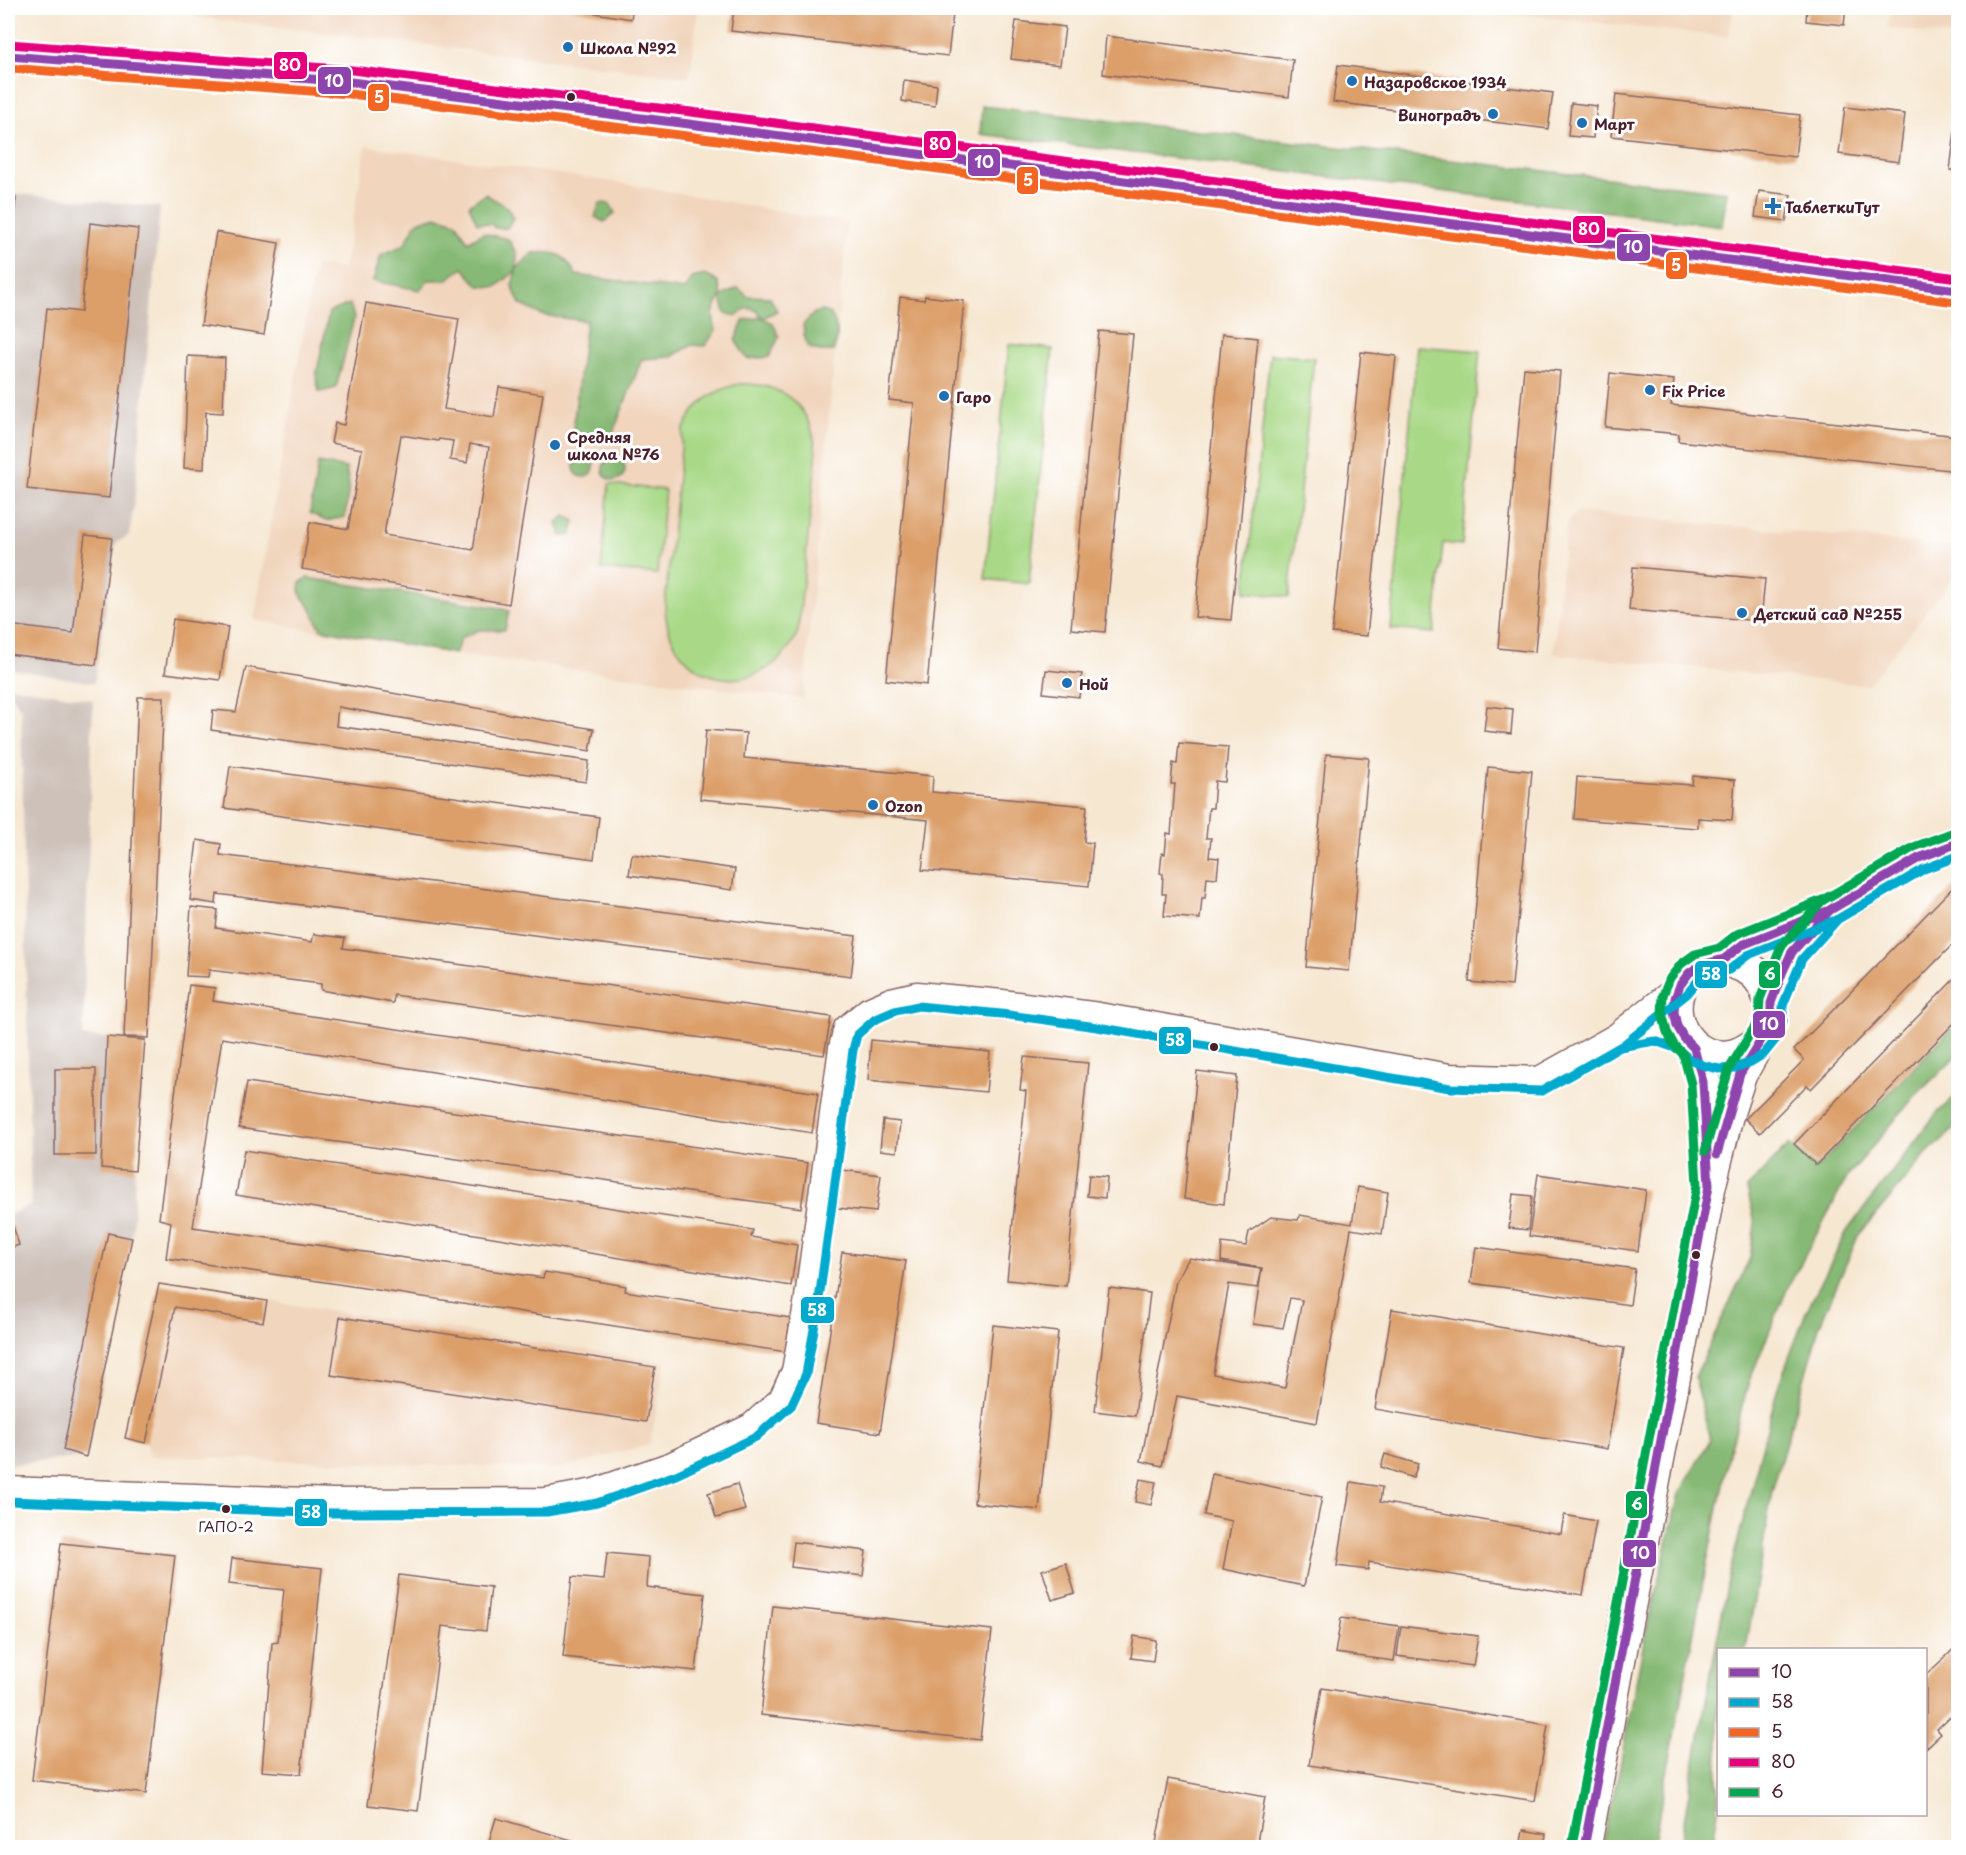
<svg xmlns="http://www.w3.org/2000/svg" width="1966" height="1855" viewBox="0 0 1966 1855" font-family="'Playpen Sans',sans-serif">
  <rect width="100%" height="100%" fill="#fff"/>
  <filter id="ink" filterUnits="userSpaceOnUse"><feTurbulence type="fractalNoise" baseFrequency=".0167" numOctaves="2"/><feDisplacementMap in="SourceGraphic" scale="12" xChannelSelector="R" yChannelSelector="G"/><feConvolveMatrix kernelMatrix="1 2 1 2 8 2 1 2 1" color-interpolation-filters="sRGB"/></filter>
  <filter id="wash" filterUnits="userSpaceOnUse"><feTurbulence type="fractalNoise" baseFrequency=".008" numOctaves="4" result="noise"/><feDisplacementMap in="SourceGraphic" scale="24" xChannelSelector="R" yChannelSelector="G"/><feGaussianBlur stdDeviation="1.35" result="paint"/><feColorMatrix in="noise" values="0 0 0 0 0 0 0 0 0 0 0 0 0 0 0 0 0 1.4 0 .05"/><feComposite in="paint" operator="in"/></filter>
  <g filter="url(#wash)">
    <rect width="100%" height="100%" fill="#f6e7d1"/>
    <g fill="#f1d5bd">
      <path d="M196,8H698L690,77L195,17Z"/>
      <path d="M1462,8H1733L1729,37Z"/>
      <path d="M1890,8H1958V37L1888,28Z"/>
      <path d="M366,146L615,182L847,223L803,699L455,654L254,620L315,265L344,269Z"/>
      <path d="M1577,512L1958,547V572L1868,685L1554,654L1566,523Z"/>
      <path d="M267,1301L665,1362L650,1444L559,1469L149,1456L146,1443L175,1307L263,1321Z"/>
    </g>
    <g fill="#cec1ba">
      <path d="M8,193L160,207L134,505L129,535L116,543L94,683L8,669Z"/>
      <path d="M8,686L93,700L83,1037L145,1040L135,1171L133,1228L86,1457L8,1465V1215L31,1205L21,710L10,692L8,691Z"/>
    </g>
    <g fill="#a9d987" stroke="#7a7c59" stroke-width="1.5">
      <path d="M1009,344L1053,349L1029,584L985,579Z"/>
      <path d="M1417,346L1480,351L1462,545L1443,543L1434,633L1391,629Z"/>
      <path d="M1270,354L1314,358L1289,597L1245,592Z"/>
      <path d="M739,384C787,382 815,411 816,458L798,632C763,707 666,687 665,604L683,430C695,404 711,391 739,384Z"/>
      <path d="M609,484L665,490L657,574L601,569Z"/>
    </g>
    <g fill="#86b974" stroke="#686c50" stroke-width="1.5">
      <path d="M982,106L1727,192L1722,226L980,134Z"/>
      <path d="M485,194L507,207L513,218L507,228H495L491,224L477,223L469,205Z"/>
      <path d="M600,203L610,204L615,213L604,222L595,217Z"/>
      <path d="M436,216L456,222L468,242L483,233L508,239L517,254L516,269L533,253C556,251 564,253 576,275L684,290L692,278L706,275L718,282L722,296L738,288L747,296L770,297L777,311L763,318L773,323L779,337L769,357L747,359L735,340L744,320L762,317L756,310L747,308L737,316L725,313L721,297C713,309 711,316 716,330L705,346L692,345L671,357L642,359L610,440L587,439L572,436L586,321L542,315L520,304L512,286L516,271L496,287L479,286L463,268L446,280H428L420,290L373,281L381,255L404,245L417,222Z"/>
      <path d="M350,304L354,318L336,388L319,392L316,377L329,312Z"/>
      <path d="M822,311L831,314C838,329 840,336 833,351C809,352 805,349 803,325L814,313Z"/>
      <circle cx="584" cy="467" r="10"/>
      <circle cx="614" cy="469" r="11"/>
      <path d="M318,463L346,468L349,485L345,517L326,521L310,513Z"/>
      <path d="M566,516L575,521L571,535L561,536L557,522Z"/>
      <path d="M307,578L495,607L509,611L505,630H479L461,638L455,654L321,629L310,607L300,594V583Z"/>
      <path d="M1958,1022V1055L1914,1097L1848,1176L1788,1287L1749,1381L1729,1454L1706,1567L1653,1847H1601L1618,1776L1646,1631L1679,1494L1710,1440L1695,1377L1750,1258L1755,1223L1747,1188L1789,1144L1816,1168Z"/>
      <path d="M1958,1094V1126L1927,1153L1858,1236L1819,1327L1772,1491L1746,1649L1718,1650V1811L1712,1847H1679L1729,1575L1777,1390L1806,1312L1847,1231L1936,1114Z"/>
    </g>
    <g id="blocks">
      <g fill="#dc9f69" fill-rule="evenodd">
        <path d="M564,8H633L631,19Z"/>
        <path d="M734,8H900L953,14L948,56L731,31Z"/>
        <path d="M1807,8H1846L1844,25L1806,21Z"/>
        <path d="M1943,8H1958V16L1942,14Z"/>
        <path d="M1016,21L1065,27L1060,65L1011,59Z"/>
        <path d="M1106,36L1293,60L1289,97L1103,74Z"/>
        <path d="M1338,65L1553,93L1548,129L1333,102Z"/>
        <path d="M904,80L937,85L935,106L902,101Z"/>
        <path d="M1616,94L1800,115L1795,157L1611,136Z"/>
        <path d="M1571,103L1597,106L1593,138L1568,136Z"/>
        <path d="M1845,107L1905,114L1899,162L1839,154Z"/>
        <path d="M1955,131H1958V171L1950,170Z"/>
        <path d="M1759,191L1791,195L1786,221L1755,217Z"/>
        <path d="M8,197L16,198L13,224H8Z"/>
        <path d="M90,223L138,229L109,498L27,489L47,308L81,312Z"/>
        <path d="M216,232L279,243L264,335L201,325Z"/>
        <path d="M925,296L964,301L927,685L886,680L914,403L889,400L900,297L924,300Z"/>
        <path d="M366,303L459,319L444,409L494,417L499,387L543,394L509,604L302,569L310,522L348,529L362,449L331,443L335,423L344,425ZM401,435L438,441L439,439L453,441L450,460L467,463L470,444L489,447L473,550L384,535Z"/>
        <path d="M1099,331L1133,334L1105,632L1071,629Z"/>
        <path d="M1222,334L1258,338L1231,620L1195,617Z"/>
        <path d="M1361,352L1396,356L1367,636L1332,633Z"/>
        <path d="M188,356L225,358L223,413L206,412L204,469L184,468Z"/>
        <path d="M1524,368L1560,371L1535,652L1498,648Z"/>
        <path d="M1610,373L1674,380L1671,405L1958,436V471L1678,441L1679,434L1605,427Z"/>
        <path d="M85,535L112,538L96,665L8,654V625L73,633Z"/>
        <path d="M1633,567L1765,579L1761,621L1629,610Z"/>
        <path d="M173,619L228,627L220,680L165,673Z"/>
        <path d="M246,667L594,729L590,751L338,707L336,726L589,761L586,782L211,730L213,710L236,712Z"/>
        <path d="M1046,670L1082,674L1079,697L1043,693Z"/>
        <path d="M138,697H164L149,1038L124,1037Z"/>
        <path d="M1487,706L1513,709L1511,734L1484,731Z"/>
        <path d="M706,730L746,733L744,758L933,776L932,792L1087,806L1084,842L1093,843L1089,886L922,870L928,820L700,799Z"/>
        <path d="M1179,743L1228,747L1225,782L1215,781L1213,808H1209L1206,838H1211L1209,857L1219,858L1217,878L1207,877L1205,898H1202L1200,919L1164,916L1166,894H1162L1163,874L1160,873L1162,853L1165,854L1167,833L1171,834L1175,784H1171L1173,763L1177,764Z"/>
        <path d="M1326,754L1369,758L1349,971L1306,967Z"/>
        <path d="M230,766L599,817L594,859L224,808Z"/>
        <path d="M1488,767L1532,771L1512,986L1469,982Z"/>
        <path d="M1693,776L1735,780L1732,820L1698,818V828L1574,819L1577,777L1692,785Z"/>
        <path d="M197,840L221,844L220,855L856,936L851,976L217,894L216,904L190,900Z"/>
        <path d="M632,854L735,869L732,890L629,875Z"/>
        <path d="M1958,882V939L1811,1089L1807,1085L1760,1133L1745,1119L1804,1060L1794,1050Z"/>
        <path d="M191,907L218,910L216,928L312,942L314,934L345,938L343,948L831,1017L824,1055L394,995L393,1003L321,990V984L209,970L208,977L186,976Z"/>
        <path d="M1958,975V1019L1816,1165L1794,1144Z"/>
        <path d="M189,985L215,988L213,1001L818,1093L812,1133L222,1038L193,1227L543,1278L545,1272L626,1286L625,1291L790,1318L786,1352L166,1258L171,1222L159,1219Z"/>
        <path d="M107,1037L145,1040L135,1171L101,1168Z"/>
        <path d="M871,1040L990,1052L986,1092L868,1080Z"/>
        <path d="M1024,1057L1088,1063L1066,1286L1007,1280L1026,1091L1020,1090Z"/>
        <rect x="55" y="1069" width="41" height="86"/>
        <path d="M1197,1071L1237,1076L1224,1204L1184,1199Z"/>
        <path d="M247,1082L808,1163L801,1208L239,1128Z"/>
        <path d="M883,1120L900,1122L897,1152L880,1150Z"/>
        <path d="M244,1150L753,1230L751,1237L797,1245L791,1286L236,1195Z"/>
        <path d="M842,1170L881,1175L876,1212L838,1208Z"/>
        <path d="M1538,1174L1646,1190L1638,1251L1529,1236Z"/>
        <path d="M1089,1175L1107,1177L1105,1198L1087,1196Z"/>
        <path d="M1358,1187L1388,1192L1382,1234L1351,1229L1317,1423L1177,1396L1162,1466L1141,1461L1176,1281L1189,1258L1261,1269L1257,1288L1229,1284L1213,1374L1285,1388L1302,1300L1290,1298L1283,1328L1253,1324L1262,1268L1221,1261L1222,1243L1246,1246L1249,1232L1271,1217L1298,1220L1300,1215L1352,1224Z"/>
        <path d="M1513,1194L1532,1196L1528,1230L1509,1228Z"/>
        <path d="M13,1226L19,1245L8,1249V1227Z"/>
        <path d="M108,1233L132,1238L86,1457L63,1450Z"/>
        <path d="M1476,1247L1635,1269L1630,1305L1471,1283Z"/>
        <path d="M842,1252L906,1261L880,1433L816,1423Z"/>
        <path d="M159,1284L267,1301L263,1322L175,1307L146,1443L125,1438Z"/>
        <path d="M1109,1288L1150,1293L1135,1416L1095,1411Z"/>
        <path d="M1392,1309L1624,1348L1607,1449L1375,1409Z"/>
        <path d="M340,1317L655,1367L646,1422L331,1375Z"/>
        <path d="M993,1325L1058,1332L1039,1510L974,1503Z"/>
        <path d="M1958,1343V1355L1953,1348Z"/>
        <path d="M1385,1454L1418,1464L1413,1478L1381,1467Z"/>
        <path d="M1212,1474L1322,1497L1304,1586L1223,1569L1232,1521L1204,1515Z"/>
        <path d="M1140,1479L1156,1482L1151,1505L1135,1502Z"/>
        <path d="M1351,1482L1382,1487L1380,1502L1561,1534L1564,1515L1596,1521L1583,1595L1369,1562L1368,1570L1337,1566Z"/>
        <path d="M737,1484L745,1510L716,1518L708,1493Z"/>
        <path d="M794,1542L866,1551L863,1576L791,1567Z"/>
        <path d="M61,1543L175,1555L146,1794L32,1780Z"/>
        <path d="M607,1553L649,1557L647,1587L705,1594L696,1671L563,1657L572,1577L604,1580Z"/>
        <path d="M232,1558L322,1568L301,1774L262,1771L272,1643L278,1642L284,1590L229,1584Z"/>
        <path d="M1066,1563L1075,1593L1052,1600L1042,1570Z"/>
        <path d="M399,1575L491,1587L486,1631L442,1626L418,1811L368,1805Z"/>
        <path d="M773,1606L992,1630L980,1740L761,1715Z"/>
        <path d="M1341,1618L1399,1626L1394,1661L1335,1653Z"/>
        <path d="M1401,1626L1478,1636L1473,1666L1397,1656Z"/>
        <path d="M1134,1636L1156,1640L1153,1661L1131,1658Z"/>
        <path d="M1958,1645V1709L1937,1729L1941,1734L1926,1748V1675Z"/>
        <path d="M1322,1688L1548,1725L1535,1801L1309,1765Z"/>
        <path d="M1168,1779L1265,1797L1256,1848H1155Z"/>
        <path d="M496,1818L596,1847V1848H487Z"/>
        <path d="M1523,1830L1546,1834L1544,1848H1520Z"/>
        <path d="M1775,1840L1801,1847V1848H1773Z"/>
      </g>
    </g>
  </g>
  <g filter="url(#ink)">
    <use href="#blocks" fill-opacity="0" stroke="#866565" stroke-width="1.5"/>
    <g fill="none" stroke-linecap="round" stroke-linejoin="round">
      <defs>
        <g id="minor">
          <path d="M1618,1035L1656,1029L1684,1038"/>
          <path d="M8,1489L332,1501L546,1500L594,1491L672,1464L751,1426L781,1399L794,1371L806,1305L841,1048L846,1028L868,1010L891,1000L917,994L1002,1002L1099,1015L1450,1076L1539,1079L1616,1036L1680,985"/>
        </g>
        <g id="secondary">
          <path d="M8,56L351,82L689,124L1958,290"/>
          <path d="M1724,959C1752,967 1763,974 1771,1003"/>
          <path d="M1757,1044C1749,1049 1742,1054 1733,1056C1686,1066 1657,1008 1688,974C1699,963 1713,964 1725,958C1732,954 1737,948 1744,945C1771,931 1801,923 1829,910C1859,896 1887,876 1916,859C1929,852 1945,848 1958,843"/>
          <path d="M1694,1048L1703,1082L1707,1154"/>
          <path d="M1584,1848L1625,1625L1680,1344L1709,1186L1726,1117L1740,1074L1757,1044L1766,1032L1771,1018V1003L1792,952L1830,910"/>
        </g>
      </defs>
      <use href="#minor" stroke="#866565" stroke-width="27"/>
      <use href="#secondary" stroke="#866565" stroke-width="36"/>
      <use href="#minor" stroke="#fff" stroke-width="24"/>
      <use href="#secondary" stroke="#fff" stroke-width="33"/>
      <defs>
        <g id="bus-1">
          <path d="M8,56L351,82L689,124L1958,290"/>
          <path d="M1717,1154L1740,1074L1766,1032L1771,1018V1003L1783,971L1792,952L1830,910L1836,906"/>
          <path d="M1584,1848L1709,1186L1703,1082L1694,1048L1684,1038L1677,1026L1674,1012L1675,998L1680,985L1689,973L1701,965L1724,959L1742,945L1830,910L1919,858L1958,843"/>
        </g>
        <g id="bus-2">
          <path d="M1605,1056L1623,1045L1687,994L1697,982L1706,976L1729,970L1748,955L1833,921"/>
          <path d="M8,1501L332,1513L547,1512L597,1503L676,1475L756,1437L791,1406L806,1374L818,1307L853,1050L857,1035L874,1020L895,1011L918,1006L1001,1014L1097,1027L1450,1088L1542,1091L1620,1047L1655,1041L1678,1049L1688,1058L1702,1065L1719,1069L1735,1068L1751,1062L1764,1054L1776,1039L1783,1021V1005L1802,959L1838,919L1924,869L1958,856"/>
        </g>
        <path id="bus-3" d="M8,68L350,94L687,136L1956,302"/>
        <path id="bus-4" d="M9,44L352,70L691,112L1958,278"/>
        <g id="bus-5">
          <path d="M1705,1151L1729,1069L1755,1026L1759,1016L1760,999L1781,947L1821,902L1829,896"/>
          <path d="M1572,1846L1697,1185L1691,1084L1683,1054L1674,1045L1667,1032L1662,1013L1663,995L1670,978L1681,964L1695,954L1719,948L1737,934L1825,899L1914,847L1954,832"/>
        </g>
      </defs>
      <use href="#bus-1" stroke="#fff" stroke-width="14"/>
      <use href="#bus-2" stroke="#fff" stroke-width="14"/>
      <use href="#bus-3" stroke="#fff" stroke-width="14"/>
      <use href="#bus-4" stroke="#fff" stroke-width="14"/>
      <use href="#bus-5" stroke="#fff" stroke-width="14"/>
      <use href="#bus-1" stroke="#8e44ad" stroke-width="9"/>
      <use href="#bus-2" stroke="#00a9ce" stroke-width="9"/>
      <use href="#bus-3" stroke="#f26522" stroke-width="9"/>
      <use href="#bus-4" stroke="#e5007d" stroke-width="9"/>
      <use href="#bus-5" stroke="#00a651" stroke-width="9"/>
    </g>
  </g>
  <g fill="#1f6fb2" stroke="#fff" stroke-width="2">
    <circle cx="568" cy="47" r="6"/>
    <circle cx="1352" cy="81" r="6"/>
    <circle cx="1493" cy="114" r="6"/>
    <circle cx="1582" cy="123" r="6"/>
    <path d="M1770 197h6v6h6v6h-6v6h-6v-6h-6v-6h6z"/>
    <circle cx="1650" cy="390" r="6"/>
    <circle cx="944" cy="396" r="6"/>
    <circle cx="555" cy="445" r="6"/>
    <circle cx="1742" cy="613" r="6"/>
    <circle cx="1067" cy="683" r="6"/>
    <circle cx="873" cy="805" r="6"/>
  </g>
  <g fill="#4a1f2b" stroke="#fff" stroke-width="2">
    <circle cx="571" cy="97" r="5"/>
    <circle cx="1214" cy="1047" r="5"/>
    <circle cx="1696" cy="1255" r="5"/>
    <circle cx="226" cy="1509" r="5"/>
  </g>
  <g text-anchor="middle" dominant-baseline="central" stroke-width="6" stroke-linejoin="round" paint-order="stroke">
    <g font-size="14" fill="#4a1f2b" stroke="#fff">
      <text x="226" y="1526">ГАПО-2</text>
    </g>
    <g font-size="15" font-weight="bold" fill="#4a1f2b" stroke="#fff" text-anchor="start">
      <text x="580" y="47">Школа №92</text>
      <text x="1364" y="81">Назаровское 1934</text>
      <text x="1481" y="114" text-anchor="end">Виноградъ</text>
      <text x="1594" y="123">Март</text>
      <text x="1785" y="206">ТаблеткиТут</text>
      <text x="1662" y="390">Fix Price</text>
      <text x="956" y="396">Гаро</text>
      <text x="567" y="436">Средняя<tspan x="567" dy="17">школа №76</tspan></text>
      <text x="1754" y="613">Детский сад №255</text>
      <text x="1079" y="683">Ной</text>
      <text x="885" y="805">Ozon</text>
    </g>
  </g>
  <g stroke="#fff" stroke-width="2">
    <rect x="273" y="51" width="35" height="29" rx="6" fill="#e5007d"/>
    <rect x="317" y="66" width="35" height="29" rx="6" fill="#8e44ad"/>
    <rect x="367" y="83" width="23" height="29" rx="6" fill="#f26522"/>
    <rect x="923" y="130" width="34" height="29" rx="6" fill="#e5007d"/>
    <rect x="967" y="148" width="34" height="29" rx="6" fill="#8e44ad"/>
    <rect x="1016" y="166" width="23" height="29" rx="6" fill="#f26522"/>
    <rect x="1572" y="215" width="34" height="29" rx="6" fill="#e5007d"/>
    <rect x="1616" y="233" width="35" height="29" rx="6" fill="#8e44ad"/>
    <rect x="1665" y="251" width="23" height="29" rx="6" fill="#f26522"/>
    <rect x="1758" y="960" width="23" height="29" rx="6" fill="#00a651"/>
    <rect x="1694" y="960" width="34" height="29" rx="6" fill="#00a9ce"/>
    <rect x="1752" y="1010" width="34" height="29" rx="6" fill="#8e44ad"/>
    <rect x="1158" y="1026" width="34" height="29" rx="6" fill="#00a9ce"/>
    <rect x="800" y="1296" width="35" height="28" rx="6" fill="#00a9ce"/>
    <rect x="1625" y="1490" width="23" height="29" rx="6" fill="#00a651"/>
    <rect x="294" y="1498" width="34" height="29" rx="6" fill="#00a9ce"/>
    <rect x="1622" y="1539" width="35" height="29" rx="6" fill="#8e44ad"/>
  </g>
  <g font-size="16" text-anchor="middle" font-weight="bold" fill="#fff">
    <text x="290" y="71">80</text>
    <text x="334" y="87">10</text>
    <text x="379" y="103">5</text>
    <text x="940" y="150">80</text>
    <text x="984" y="168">10</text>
    <text x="1028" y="186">5</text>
    <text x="1589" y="235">80</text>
    <text x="1633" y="253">10</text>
    <text x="1676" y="271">5</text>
    <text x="1770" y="980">6</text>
    <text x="1711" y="980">58</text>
    <text x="1769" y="1030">10</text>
    <text x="1175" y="1046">58</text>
    <text x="817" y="1316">58</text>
    <text x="1637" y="1510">6</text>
    <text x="311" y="1518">58</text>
    <text x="1640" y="1559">10</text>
  </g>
  <rect width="1966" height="1855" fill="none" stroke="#fff" stroke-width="30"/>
  <rect x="1717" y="1648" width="210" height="168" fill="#ffffff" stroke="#b7a5aa" stroke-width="1.5"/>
  <rect x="1729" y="1668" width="30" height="9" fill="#8e44ad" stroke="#b7a5aa" stroke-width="1.5"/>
  <text x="1771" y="1678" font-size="18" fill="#4a1f2b">10</text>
  <rect x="1729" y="1698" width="30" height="9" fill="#00a9ce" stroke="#b7a5aa" stroke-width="1.5"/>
  <text x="1771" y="1708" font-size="18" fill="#4a1f2b">58</text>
  <rect x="1729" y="1728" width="30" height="9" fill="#f26522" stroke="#b7a5aa" stroke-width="1.5"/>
  <text x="1771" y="1738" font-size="18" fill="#4a1f2b">5</text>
  <rect x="1729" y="1758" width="30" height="9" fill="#e5007d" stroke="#b7a5aa" stroke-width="1.5"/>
  <text x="1771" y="1768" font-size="18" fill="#4a1f2b">80</text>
  <rect x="1729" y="1788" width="30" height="9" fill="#00a651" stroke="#b7a5aa" stroke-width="1.5"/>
  <text x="1771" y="1798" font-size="18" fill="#4a1f2b">6</text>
</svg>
